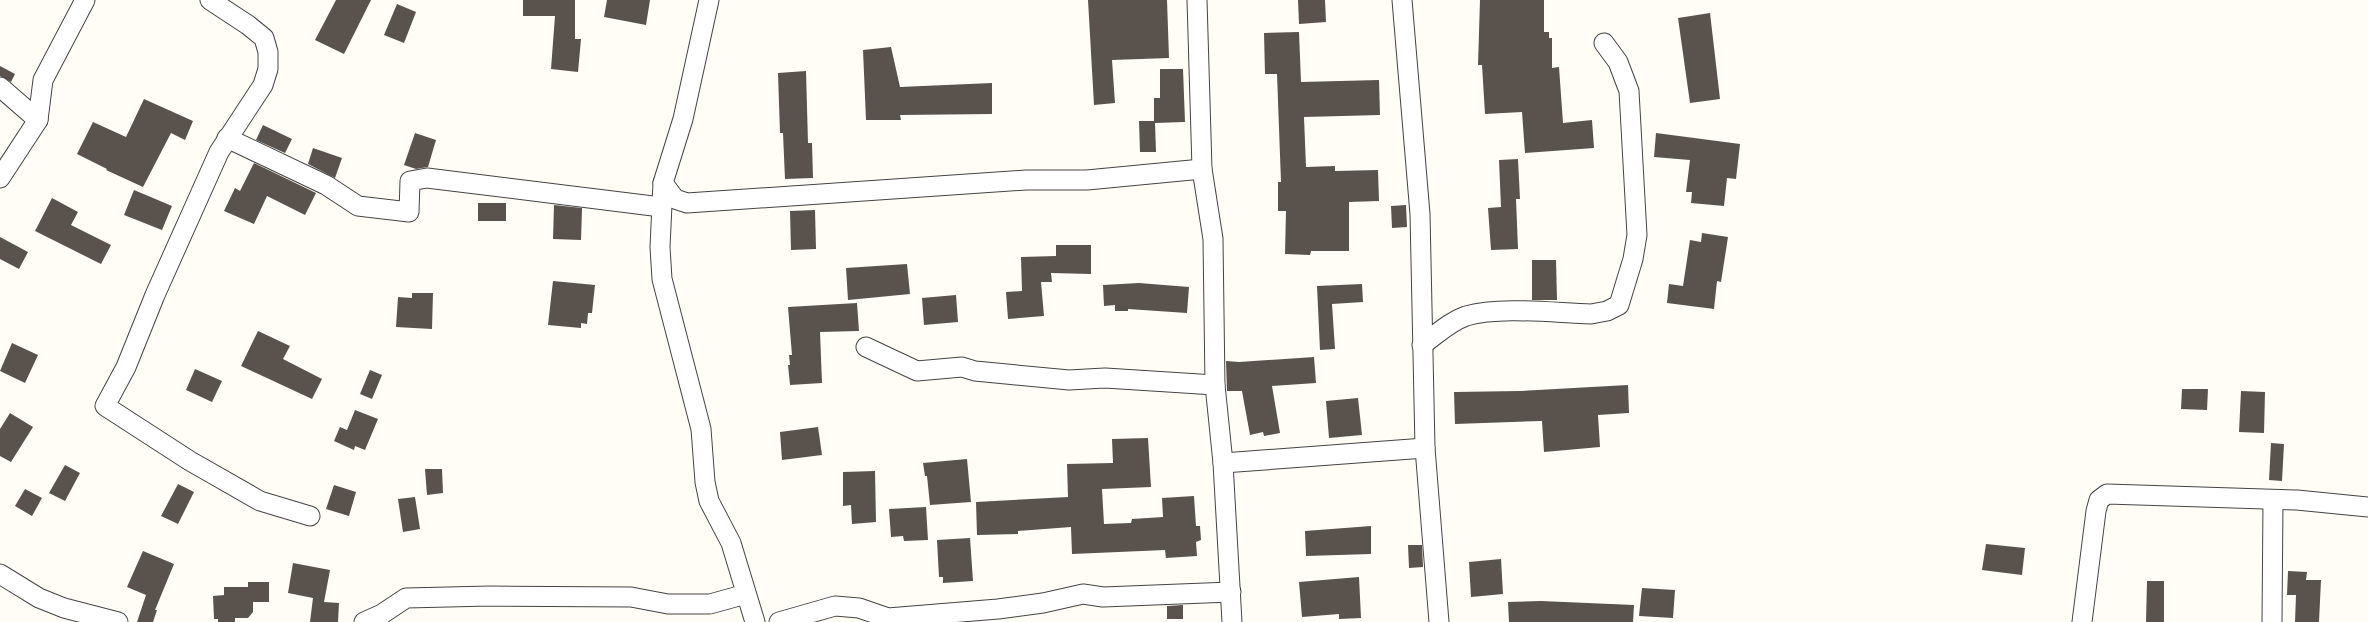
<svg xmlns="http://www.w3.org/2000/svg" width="2368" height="622" viewBox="0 0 2368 622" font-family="Georgia,serif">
  <rect width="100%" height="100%" fill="#fffdf5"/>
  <g fill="#5a524d">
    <path d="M336,0H371L344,54L315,40Z"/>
    <path d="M523,0H575V39H581L578,72L551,69L555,16H523Z"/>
    <path d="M607,0H650L646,25L604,17Z"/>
    <path d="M1088,0H1167L1169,58L1112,60L1115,103L1094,105Z"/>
    <path d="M1298,0H1325L1326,22L1299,24Z"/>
    <path d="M1480,0H1544V32H1549V38H1552V68L1559,67L1563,123L1592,120L1594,148L1525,153L1522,112L1485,114L1482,65H1478Z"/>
    <path d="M397,4L416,12L404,43L384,35Z"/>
    <path d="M1710,13L1720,99L1690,103L1678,18Z"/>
    <path d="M1299,32L1301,82L1379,80L1380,115L1304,117L1306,167L1335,166V171L1378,170L1379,201L1349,202V251H1311L1310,255L1285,254L1286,211H1278V182H1281L1277,74H1265L1264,33Z"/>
    <path d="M891,47L900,87L992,83V114L900,115L901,120H866L863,50Z"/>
    <path d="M0,66L15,74L11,82L0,76Z"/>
    <path d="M1160,69H1183L1185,122L1155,123L1156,152H1140L1139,121H1154V98H1160Z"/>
    <path d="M806,71L808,143H812L813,178L785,179L783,133H780L778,73Z"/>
    <path d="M144,99L193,121L185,140L171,133L143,187L106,170L107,169L77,154L93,122L126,137Z"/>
    <path d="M263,125L292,139L285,153L256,140Z"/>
    <path d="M415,133L436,140L428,167L416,169L404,165Z"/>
    <path d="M1656,133L1740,144L1736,179L1727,178L1724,206L1691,203L1692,192H1686L1690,160L1654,157Z"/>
    <path d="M313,148L342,158L335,178L308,164Z"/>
    <path d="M1518,159L1520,199H1516L1518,249L1491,250L1488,208L1501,207L1499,160Z"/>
    <path d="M254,163L316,193L305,215L267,196L254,224L224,211L235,188L240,191Z"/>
    <path d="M134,190L172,206L162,230L124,215Z"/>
    <path d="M52,198L78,212L71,225L111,245L101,264L35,231Z"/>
    <rect x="478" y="203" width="28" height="18"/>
    <path d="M554,205L582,208L581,240L553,239Z"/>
    <path d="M1406,205L1407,227L1392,228L1391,206Z"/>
    <path d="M815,210L816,249L791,250L790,211Z"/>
    <path d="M1702,233L1728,237L1721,282L1717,281L1714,309L1667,303L1669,284L1683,286L1690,240L1701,242Z"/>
    <path d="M0,237L28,252L19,269L0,259Z"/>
    <path d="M1056,245H1091V274L1051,273L1052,282H1041L1044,316L1008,319L1006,292L1022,291L1021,257L1056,256Z"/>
    <path d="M1532,260H1556L1557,300H1532Z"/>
    <path d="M907,264L910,294L848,300L846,268Z"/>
    <path d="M553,281L595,285L592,313H588L587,324L581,323V328L548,325Z"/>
    <path d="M1139,283L1189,287L1187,313L1128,309V311H1115V305L1104,306L1103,285Z"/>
    <path d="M1362,284L1363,302L1332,304L1335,349L1320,350L1317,286Z"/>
    <path d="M412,293H433L432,329L396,327L398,297L412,298Z"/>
    <path d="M956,295L958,322L924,325L922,298Z"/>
    <path d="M857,303L859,331L820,332L822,383L790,385L788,365H790L789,355H792L788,307Z"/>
    <path d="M258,331L290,346L283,359L322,379L312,399L241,366Z"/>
    <path d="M12,343L38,355L25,383L0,371Z"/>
    <path d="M1314,357L1316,383L1272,386L1280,433L1264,436L1263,432L1250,435L1242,391H1227L1226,361L1239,362Z"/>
    <path d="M195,369L222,381L212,402L186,390Z"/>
    <path d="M370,370L382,375L372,399L360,394Z"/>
    <path d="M1628,385L1629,413L1598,415L1600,447L1544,452L1542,421L1455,424L1454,392L1520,391Z"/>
    <path d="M2182,389H2208L2207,410L2181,409Z"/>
    <path d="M2241,391L2265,392L2264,433L2239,432Z"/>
    <path d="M1358,398L1362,435L1329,438L1326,401Z"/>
    <path d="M355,410L378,419L365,450L355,446L354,450L334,441L340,427L347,430Z"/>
    <path d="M10,413L33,427L11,462L0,456V429Z"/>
    <path d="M818,427L822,455L782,460L780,432Z"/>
    <path d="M1148,438L1151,487L1102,489L1104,524L1131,523L1132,519L1163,517L1162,498L1194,496L1196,526H1200L1201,540L1196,542L1197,556L1166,558L1165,550L1072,554L1071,527L1018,531V534L977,535L976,502L1068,497L1067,464L1113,463L1112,439Z"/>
    <path d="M2271,443L2284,444L2282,481L2269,480Z"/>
    <path d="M967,459L971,502L930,505L927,476H925L923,463Z"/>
    <path d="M65,465L80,473L65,501L49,493Z"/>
    <path d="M425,469H442L443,493L427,495Z"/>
    <path d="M875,471L876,522L852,524L851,505L843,506V472Z"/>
    <path d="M178,484L194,492L178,524L161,516Z"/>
    <path d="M334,485L356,492L349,516L326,509Z"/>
    <path d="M25,489L42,498L32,516L15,506Z"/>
    <path d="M415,497L420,529L403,532L398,499Z"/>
    <path d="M926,507L928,540L904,541L903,536L891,537L889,509Z"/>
    <path d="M1371,526V554L1306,556L1305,531Z"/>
    <path d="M970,538L973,581L943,583V577H939L937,540Z"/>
    <path d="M1986,544L2025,548L2022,575L1982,570Z"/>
    <path d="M1408,545H1422L1423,567L1409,568Z"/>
    <path d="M143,551L174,564L155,610H157L153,622H137L146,595L127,587Z"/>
    <path d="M1501,559L1503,594L1471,597L1469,562Z"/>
    <path d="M293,563L330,570L324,602L339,603L338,622H310L313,598L288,593Z"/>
    <path d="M2288,571L2307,572L2306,580H2321L2319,622H2295L2296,595H2287Z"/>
    <path d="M1359,577L1361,618L1339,619V614L1302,617L1299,582Z"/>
    <path d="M2147,581H2164V622H2146Z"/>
    <path d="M248,582H269V602H253V612L248,618H235V622H218V619H214L213,596L224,595V587H248Z"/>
    <path d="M1642,588L1675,590L1673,618L1639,616Z"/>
    <path d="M1541,601L1634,605L1633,622H1509L1508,602Z"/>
    <path d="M1183,605V619H1167V606Z"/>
  </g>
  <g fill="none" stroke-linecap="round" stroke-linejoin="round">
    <defs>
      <g id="street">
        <path d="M210,0L248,25L264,38L268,52V69L263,85L219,152L155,295L126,367L105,406L190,461L260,501L310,516"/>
        <path d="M709,0L683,119L663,183L660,247L662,279L701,429L705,482L709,501L731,543L755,622"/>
        <path d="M1197,0L1202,169L1213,239L1215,385L1223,463L1232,622"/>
        <path d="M1402,0L1420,214L1425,448L1439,622"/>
        <path d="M0,87L38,120"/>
        <path d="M227,138L326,185L358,206L409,212L410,181L427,178L661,207"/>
        <path d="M0,178L38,120L43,80L85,0"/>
        <path d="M663,183L675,199L687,203L1026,180H1087L1202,169"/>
        <path d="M1422,345C1436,335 1449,322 1466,316C1501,306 1554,313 1591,314L1607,311L1619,305L1633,259L1637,235L1629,91L1618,62L1604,43"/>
        <path d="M866,347L917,371L962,367L975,371L1069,380L1105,378L1215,385"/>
        <path d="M1223,463L1425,448"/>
        <path d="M0,574L39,598L64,608L118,622"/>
        <path d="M364,622L382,614L406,598L490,596L631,597L668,604H710L746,594"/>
        <path d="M779,622L835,606L859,608L888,618L998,609L1043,603L1083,594L1103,597L1231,592"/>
        <path d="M2082,622L2096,511L2099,500L2107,494L2297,500L2368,507"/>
        <path d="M2272,622L2273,500"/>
      </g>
    </defs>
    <use href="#street" stroke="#444" stroke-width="21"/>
    <use href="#street" stroke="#fff" stroke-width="19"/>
  </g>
</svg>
